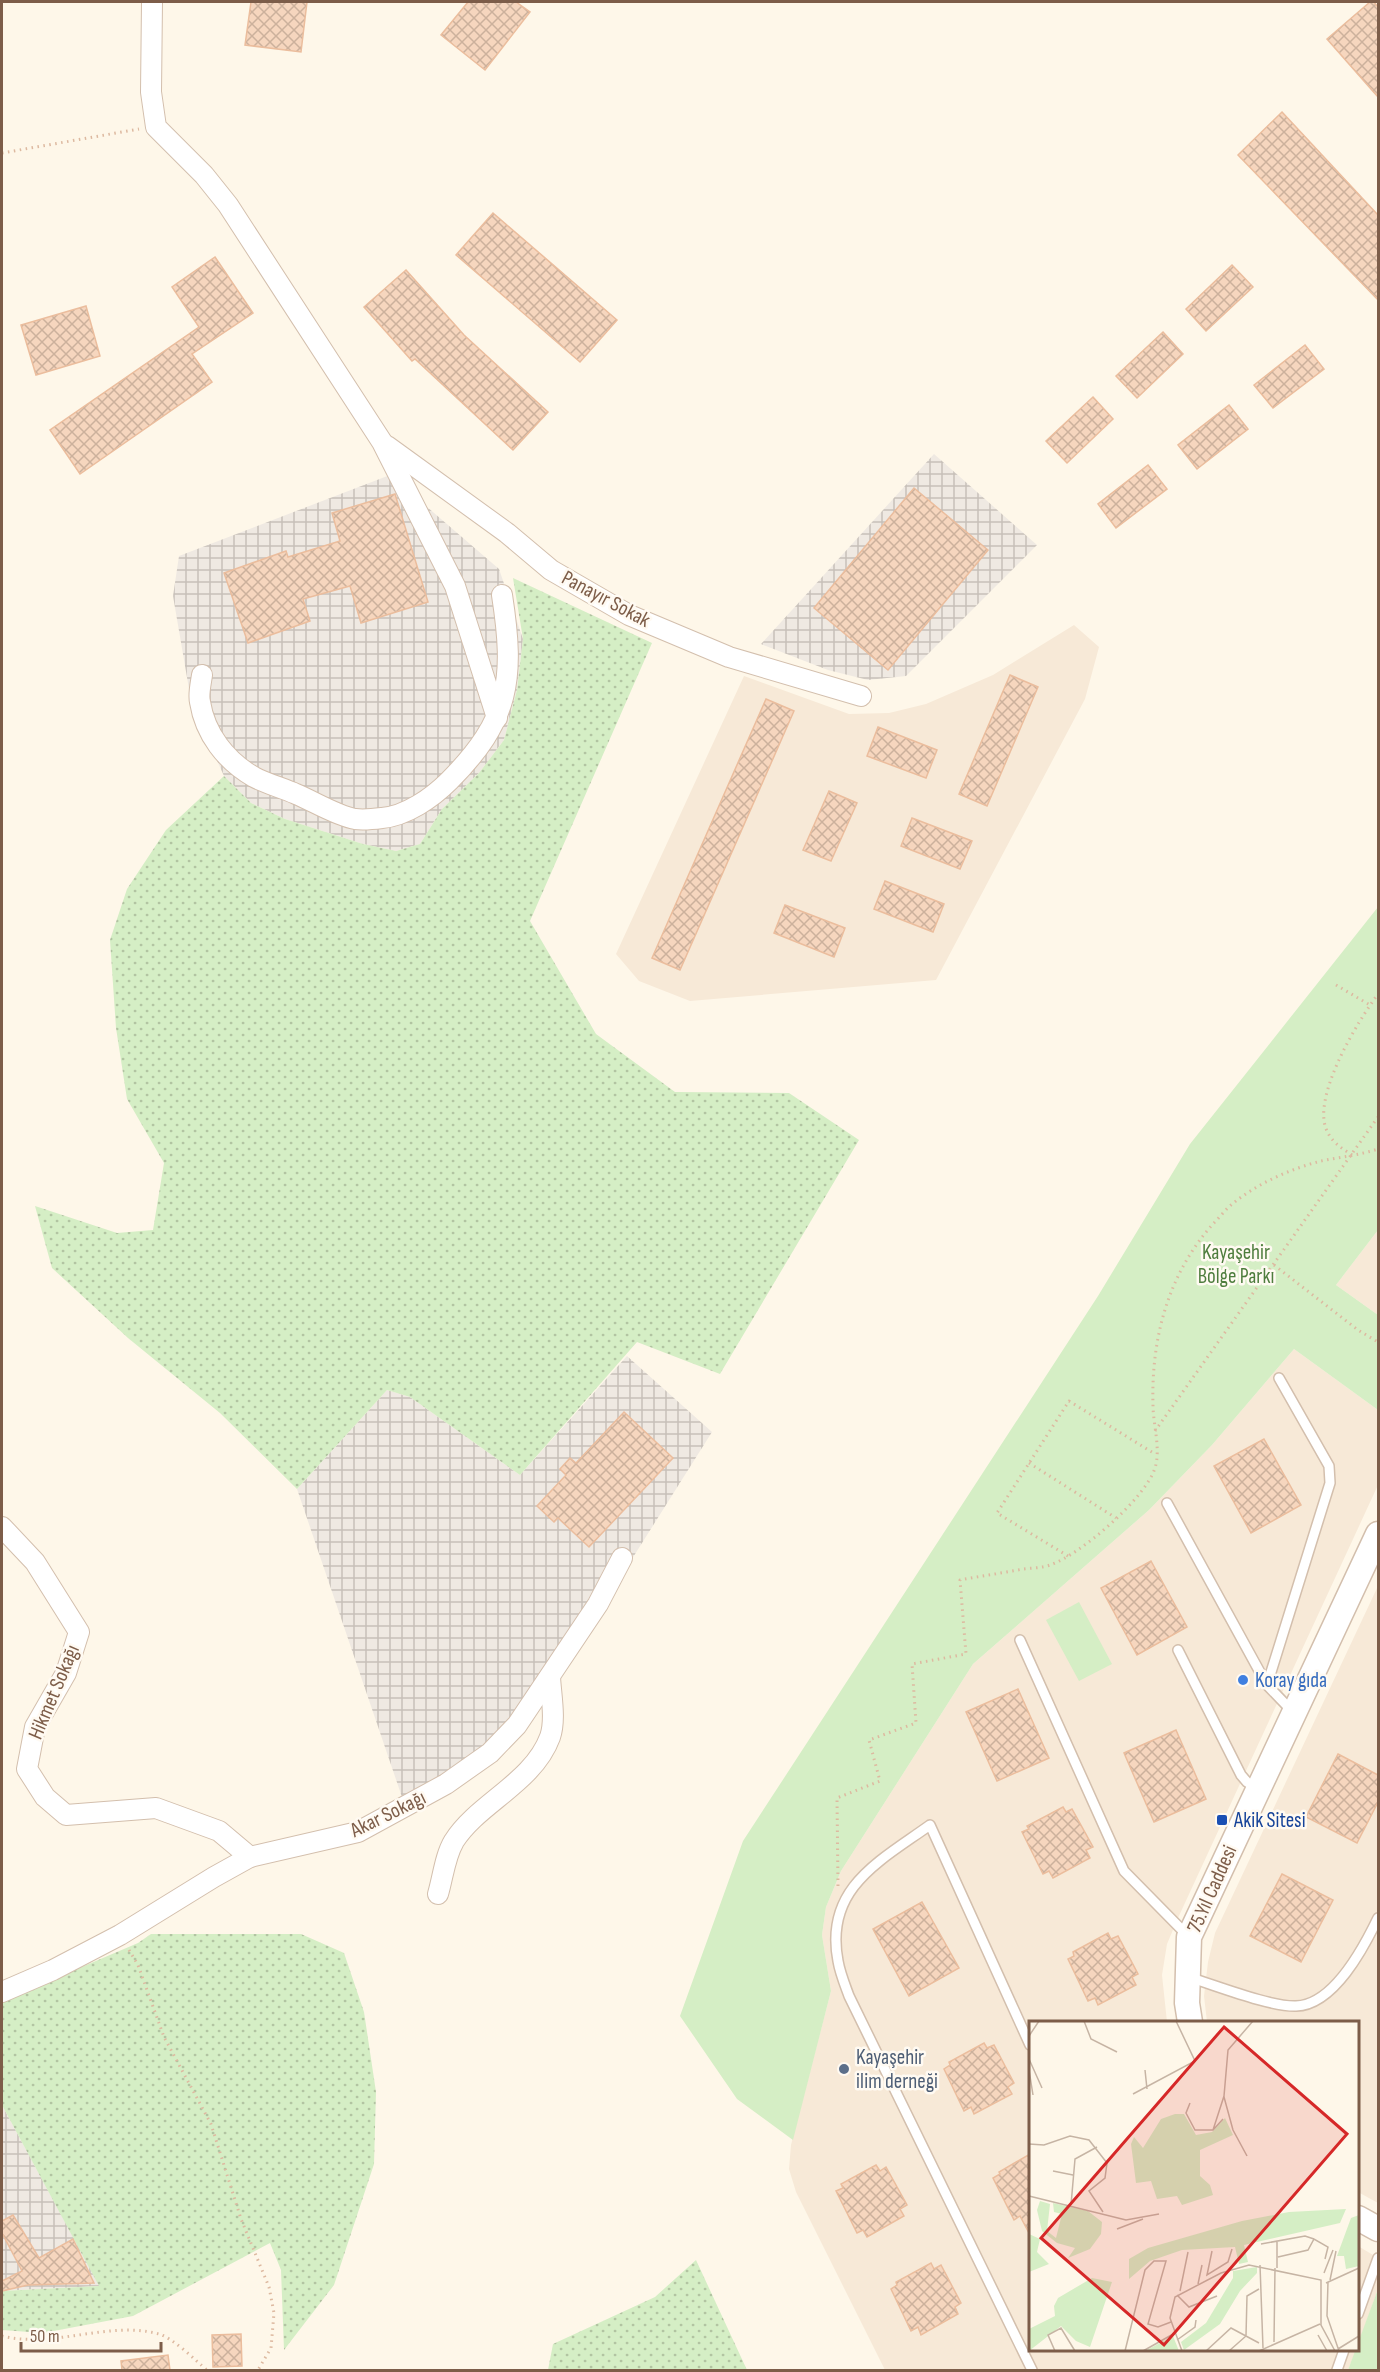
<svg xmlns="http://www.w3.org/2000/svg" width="1380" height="2372" viewBox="0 0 1380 2372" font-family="'Sofia Sans Condensed',sans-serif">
  <defs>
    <pattern id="industrial-grid" width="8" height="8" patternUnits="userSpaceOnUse" patternTransform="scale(1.5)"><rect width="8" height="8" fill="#efe9e2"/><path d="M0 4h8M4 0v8" fill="none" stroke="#c7c0b9"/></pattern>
    <pattern id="grass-dots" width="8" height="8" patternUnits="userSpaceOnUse" patternTransform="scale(1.5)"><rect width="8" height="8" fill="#d5eec5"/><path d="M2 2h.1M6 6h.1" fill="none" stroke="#b2c4a2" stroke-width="1.8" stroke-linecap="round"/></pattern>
    <pattern id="building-cross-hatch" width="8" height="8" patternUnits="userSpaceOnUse" patternTransform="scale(1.5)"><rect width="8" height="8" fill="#f6d6be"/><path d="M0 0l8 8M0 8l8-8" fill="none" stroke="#ccb19c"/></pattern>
  </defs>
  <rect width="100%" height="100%" fill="#fef7e9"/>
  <g fill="#f7e9d7">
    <path d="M1074,625L1099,647L1085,699L936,980L690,1001L639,981L616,954L744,676L849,714L889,713L926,704L993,675Z"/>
    <path d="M1378,1230V1315L1336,1285Z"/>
    <path d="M1294,1349L1378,1410V1485L1178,1918L1167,1944L1162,1975L1167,2022H1030V2350H1356L1348,2370H885L796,2192L789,2169L791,2145L831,1991L822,1935L826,1907L841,1871L973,1664L1149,1510L1212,1445Z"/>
    <path d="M1378,1586V2203L1358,2192V2022H1207L1204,1996L1208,1962L1215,1933Z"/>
    <path d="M1358,2246L1378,2258V2289L1358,2345Z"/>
  </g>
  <g fill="url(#industrial-grid)">
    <path d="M934,454L1037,545L906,676L868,680L828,670L761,644Z"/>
    <path d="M390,475L499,569L523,639L517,690L504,740L479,773L442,809L420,844L396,851L363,844L285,819L251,803L224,776L201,725L189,689L173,596L179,556Z"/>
    <path d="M627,1356L712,1432L613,1589L512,1718L472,1761L403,1800L297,1489L387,1390L410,1397L520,1475Z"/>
    <path d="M2,2105L50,2194L100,2286L2,2291Z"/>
  </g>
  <g fill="url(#grass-dots)">
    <path d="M513,578L652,643L530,921L596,1034L675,1092L789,1093L859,1140L720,1374L637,1342L520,1475L410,1397L387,1390L297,1489L220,1413L128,1338L52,1268L35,1206L117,1233L153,1230L164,1163L127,1099L116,1028L110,940L127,889L166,830L224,776L251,803L285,819L363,844L396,851L420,844L442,809L479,773L504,740L517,690L523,639Z"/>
    <path d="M151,1934H301L344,1953L364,2012L376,2092L374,2164L334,2285L284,2350L281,2270L270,2243L133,2316L43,2333L2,2330V2291L99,2286L2,2105V2001L138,1943Z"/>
    <path d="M696,2260L747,2370H548L553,2344L655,2297Z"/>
  </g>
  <g fill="#d5eec5">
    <path d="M1378,907V1230L1336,1285L1378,1315V1410L1294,1349L1212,1445L1149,1510L973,1664L841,1871L826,1907L822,1935L831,1991L793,2140L737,2099L680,2016L743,1841L1098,1296L1190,1144Z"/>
    <path d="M1079,1602L1112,1664L1079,1681L1046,1620Z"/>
    <path d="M1378,2289V2370H1348Z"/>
  </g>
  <g fill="url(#building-cross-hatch)" stroke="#ebbd9d" stroke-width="1.5">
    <path d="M251,2H307L301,52L245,45Z"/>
    <path d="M468,2H516L530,12L485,70L441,35Z"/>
    <path d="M1370,2H1374L1378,7V97L1327,39Z"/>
    <path d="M1282,112L1378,215V300L1238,155Z"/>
    <path d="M493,213L617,320L580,362L456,255Z"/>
    <path d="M215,257L253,313L192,354L212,382L80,474L50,430L199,327L172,287Z"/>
    <path d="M1232,265L1253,287L1206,331L1186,309Z"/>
    <path d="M406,270L464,335L548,412L513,450L415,359L412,361L364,307Z"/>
    <path d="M86,306L100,356L36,375L21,325Z"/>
    <path d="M1163,332L1183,354L1137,398L1116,376Z"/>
    <path d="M1305,345L1324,369L1273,408L1254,385Z"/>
    <path d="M1093,397L1113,419L1067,463L1046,441Z"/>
    <path d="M1229,405L1248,429L1197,469L1178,445Z"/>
    <path d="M1148,465L1167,489L1116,528L1098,504Z"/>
    <path d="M914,488L988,550L888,670L814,608Z"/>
    <path d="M395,494L428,602L361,623L350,586L303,599L310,621L248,643L224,573L286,551L288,557L340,541L332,513Z"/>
    <path d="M1010,675L1038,687L987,806L959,794Z"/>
    <path d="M766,699L794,711L680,970L652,958Z"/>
    <path d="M878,727L937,750L926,778L867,756Z"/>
    <path d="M829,791L857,803L831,861L803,850Z"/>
    <path d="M912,818L972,841L960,869L901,846Z"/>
    <path d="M885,881L944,904L933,932L874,909Z"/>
    <path d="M785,905L845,928L834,957L774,933Z"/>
    <path d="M624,1412L673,1458L589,1547L558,1518L554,1522L537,1506L566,1475L560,1469L570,1458L576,1463Z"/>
    <path d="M1264,1439L1301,1505L1251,1533L1214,1466Z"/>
    <path d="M1151,1561L1187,1627L1137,1655L1101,1588Z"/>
    <path d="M1018,1689L1049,1758L997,1781L966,1712Z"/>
    <path d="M1176,1730L1206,1799L1154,1822L1124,1753Z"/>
    <path d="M1338,1754L1378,1775V1802L1357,1843L1306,1817Z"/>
    <path d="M1063,1807L1066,1812L1072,1809L1093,1847L1086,1850L1090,1858L1053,1878L1049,1871L1043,1874L1022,1832L1029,1829L1027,1826Z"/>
    <path d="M1282,1874L1333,1900L1301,1962L1250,1936Z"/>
    <path d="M922,1902L959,1968L909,1996L873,1929Z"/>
    <path d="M1108,1933L1111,1939L1118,1936L1138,1974L1132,1977L1136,1985L1098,2005L1095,1998L1088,2001L1068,1959L1074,1956L1073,1952Z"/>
    <path d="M984,2043L987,2048L994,2045L1014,2083L1008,2087L1012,2094L974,2114L971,2107L964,2111L944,2069L950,2065L949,2062Z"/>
    <path d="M1030,2154V2235L1020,2216L1014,2220L993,2178L1000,2174L999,2172Z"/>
    <path d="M876,2165L880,2171L886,2167L907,2205L900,2209L904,2216L867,2237L863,2230L857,2233L836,2191L843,2188L841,2184Z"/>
    <path d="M13,2215L39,2258L73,2239L94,2283L28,2285L2,2291V2281L22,2271L2,2233V2221Z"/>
    <path d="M931,2263L934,2269L941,2265L961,2303L955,2307L958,2314L921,2335L918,2327L911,2331L891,2289L897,2285L896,2282Z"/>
    <path d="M241,2334L242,2366L213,2367L212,2335Z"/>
    <path d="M168,2355L170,2370H122L121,2361Z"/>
  </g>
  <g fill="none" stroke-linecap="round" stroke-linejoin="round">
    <defs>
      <g id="service">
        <path d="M1167,1503L1267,1685L1330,1483L1329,1466L1279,1378"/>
        <path d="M1020,1640L1124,1871L1187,1935"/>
        <path d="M1178,1650L1241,1775L1247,1782L1258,1789"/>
        <path d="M1267,1685L1292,1711"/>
        <path d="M1188,1977C1215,1985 1270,2007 1296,2006C1334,2005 1364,1947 1378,1918"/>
        <path d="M1030,2045L930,1825C880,1861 824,1888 838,1961C840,1973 845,1985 849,1996L1032,2370"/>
        <path d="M1358,2314L1378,2258"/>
        <path d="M1337,2370L1344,2350"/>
      </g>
      <g id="minor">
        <path d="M152,2L151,92L156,127L204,175L228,205L382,442L455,586L497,718"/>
        <path d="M387,446L507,533L551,570L629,615L729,657L861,696"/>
        <path d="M202,675C201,683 198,694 200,702C205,734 226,761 254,777C267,784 283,788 296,794C313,801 337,816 355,819C363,820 374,819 382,818C406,816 432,798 449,781C510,720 515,679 502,595"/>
        <path d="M2,1527L35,1562L79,1632L66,1673L35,1727L27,1769L45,1797L66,1815L156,1808L219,1831L250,1857"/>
        <path d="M438,1894C443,1877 445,1856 454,1841C478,1803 533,1783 550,1737C556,1720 551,1695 550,1677"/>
        <path d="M2,1992L53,1970L120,1935L214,1877L250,1857L358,1832L446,1784L490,1753L517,1725L598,1604L622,1558"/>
      </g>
      <g id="tertiary">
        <path d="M1190,2022L1187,2003L1189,1937L1378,1534"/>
        <path d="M1358,2218L1378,2229"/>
      </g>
    </defs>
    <use href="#service" stroke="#d3bfad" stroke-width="12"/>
    <use href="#minor" stroke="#d3bfad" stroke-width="22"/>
    <use href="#tertiary" stroke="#d3bfad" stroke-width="27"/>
    <g stroke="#ddb9a0" stroke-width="3" stroke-dasharray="1.5 4.5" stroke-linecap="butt">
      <path d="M2,153L139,129"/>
      <path d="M1336,985L1370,1005"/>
      <path d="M1352,1155C1343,1149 1333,1143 1328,1133C1309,1100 1358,1021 1378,994"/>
      <path d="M1274,1265L1358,1330L1378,1342"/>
      <path d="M1155,1431L1378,1117"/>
      <path d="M1029,1463L1116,1518"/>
      <path d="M1068,1556L997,1513L1069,1401L1155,1454"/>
      <path d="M838,1886L837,1798L880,1781L869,1740L916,1723L912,1664L966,1654L960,1580C981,1576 1002,1573 1023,1569C1032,1568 1042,1568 1050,1565C1080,1555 1145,1499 1155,1468C1161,1449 1153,1424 1153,1405C1151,1339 1168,1274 1213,1224C1219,1218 1225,1210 1231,1205C1256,1184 1290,1169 1321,1161C1340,1157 1360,1155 1378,1149"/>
      <path d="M129,1950L138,1965L164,2037L211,2124L241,2219L269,2287L274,2313L271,2348L258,2370"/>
      <path d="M2,2336C54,2349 109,2320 159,2334C173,2338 195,2360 207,2370"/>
    </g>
    <use href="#service" stroke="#fff" stroke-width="9"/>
    <use href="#minor" stroke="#fff" stroke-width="20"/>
    <use href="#tertiary" stroke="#fff" stroke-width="24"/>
  </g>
  <circle fill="#3f7fe0" stroke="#fffaf2" stroke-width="2" cx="1243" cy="1680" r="6"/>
  <rect fill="#1a4fb4" stroke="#fffaf2" stroke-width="2" x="1216" y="1814" width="12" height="12" rx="3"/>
  <circle fill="#5c6f8a" stroke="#fffaf2" stroke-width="2" cx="844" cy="2069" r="6"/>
  <g text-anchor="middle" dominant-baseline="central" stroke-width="5" stroke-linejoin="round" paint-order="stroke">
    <g font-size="21" fill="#7d5d49" stroke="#fffaf2">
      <text transform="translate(606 599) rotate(28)">Panayır Sokak</text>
      <text transform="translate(54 1692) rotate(-67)">Hikmet Sokağı</text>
      <text transform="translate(388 1814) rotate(-26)">Akar Sokağı</text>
      <text transform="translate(1212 1889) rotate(-66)">75.Yıl Caddesi</text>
    </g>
    <g font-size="21" fill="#4e7d3d" stroke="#fffaf2">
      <text x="1236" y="1252">Kayaşehir<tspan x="1236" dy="24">Bölge Parkı</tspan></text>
    </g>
    <g font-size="21" fill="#366cbe" stroke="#fffaf2" text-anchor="start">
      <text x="1255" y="1680">Koray gıda</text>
    </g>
    <g font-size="21" fill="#164399" stroke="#fffaf2" text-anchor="start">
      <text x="1234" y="1820">Akik Sitesi</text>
    </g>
    <g font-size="21" fill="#4e5e75" stroke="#fffaf2" text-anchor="start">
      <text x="856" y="2057">Kayaşehir<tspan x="856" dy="24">ilim derneği</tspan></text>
    </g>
  </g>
  <g transform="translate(1029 2021)">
    <rect width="330" height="330" fill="#fef7e9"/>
    <path d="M146,93H155L167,114L183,111L196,97L204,114L171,129V155L181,164L184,174L153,184L148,175L128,178L122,160L107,162L102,123L105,116L114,127L132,98ZM11,180L21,183L18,210L27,217L33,193L25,191L24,182L59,190L73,201L72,213L61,228L39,237L46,227L28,222L13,210L8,189ZM330,194V245L317,248L315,235H308L322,197ZM0,213L11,218L8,231L20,243L0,251ZM63,257L83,261L61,326L47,320L32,305L0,330V308L26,295L25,285L29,277Z" fill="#d5eec5"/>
    <path d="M317,188L311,202L215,224L219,241L210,243L206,226L153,229L121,240L100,258V238L119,227L213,200L260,191ZM228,246V252L211,270L191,303L155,329L152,321L177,302L204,257V250ZM144,315L150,330H116Z" fill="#d5eec5"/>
    <path fill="none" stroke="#c6b4a4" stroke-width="1.5" d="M55,0L62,18L88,31M0,15L10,0M0,38L13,67M0,49L4,74M116,49L118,68M104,73L166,40L147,0M195,76L204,109L218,135M161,82L157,92L166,109H184L194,98M184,109L195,75L199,29L224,0M0,123L15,124L41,115L60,119L78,142L76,157L60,170L74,191M24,150L44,154M0,175L97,199L130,193M42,184L46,138L68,126M88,208L114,198M232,223L276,215L285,218M183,230L178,254L199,241L203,228M249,236L279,229L285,218L299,226L296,238M231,244L234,327M248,247V220M295,252L304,229M301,259L307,230M299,261L298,295L310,330M297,262L330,247M169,263L173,244M151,270L159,231M148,274L160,286L188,275M289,314L298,330M148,319L166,306L167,299M245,321L246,247M309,328L330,315M26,330L19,314L32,307L46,330M96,330L116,249L125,240H137L119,303L129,306L142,301M114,330L146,312M153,330L141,297L146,276L192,252L220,244L292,259V304L306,330M177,330L202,307L230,322M200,330L217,315L218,275L230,268M230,330L291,303"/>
    <path fill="#d62828" fill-opacity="0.15" stroke="#d62828" stroke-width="3" d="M195,6L318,113L135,324L12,217Z"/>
    <rect width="330" height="330" fill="none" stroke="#7d5d49" stroke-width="3"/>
  </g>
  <rect width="1380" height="2372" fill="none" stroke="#7d5d49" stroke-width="6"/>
  <path d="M21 2342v9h140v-9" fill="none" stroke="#7d5d49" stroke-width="3"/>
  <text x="30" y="2342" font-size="18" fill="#7d5d49" stroke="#fffaf2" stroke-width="4.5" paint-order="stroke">50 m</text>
</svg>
